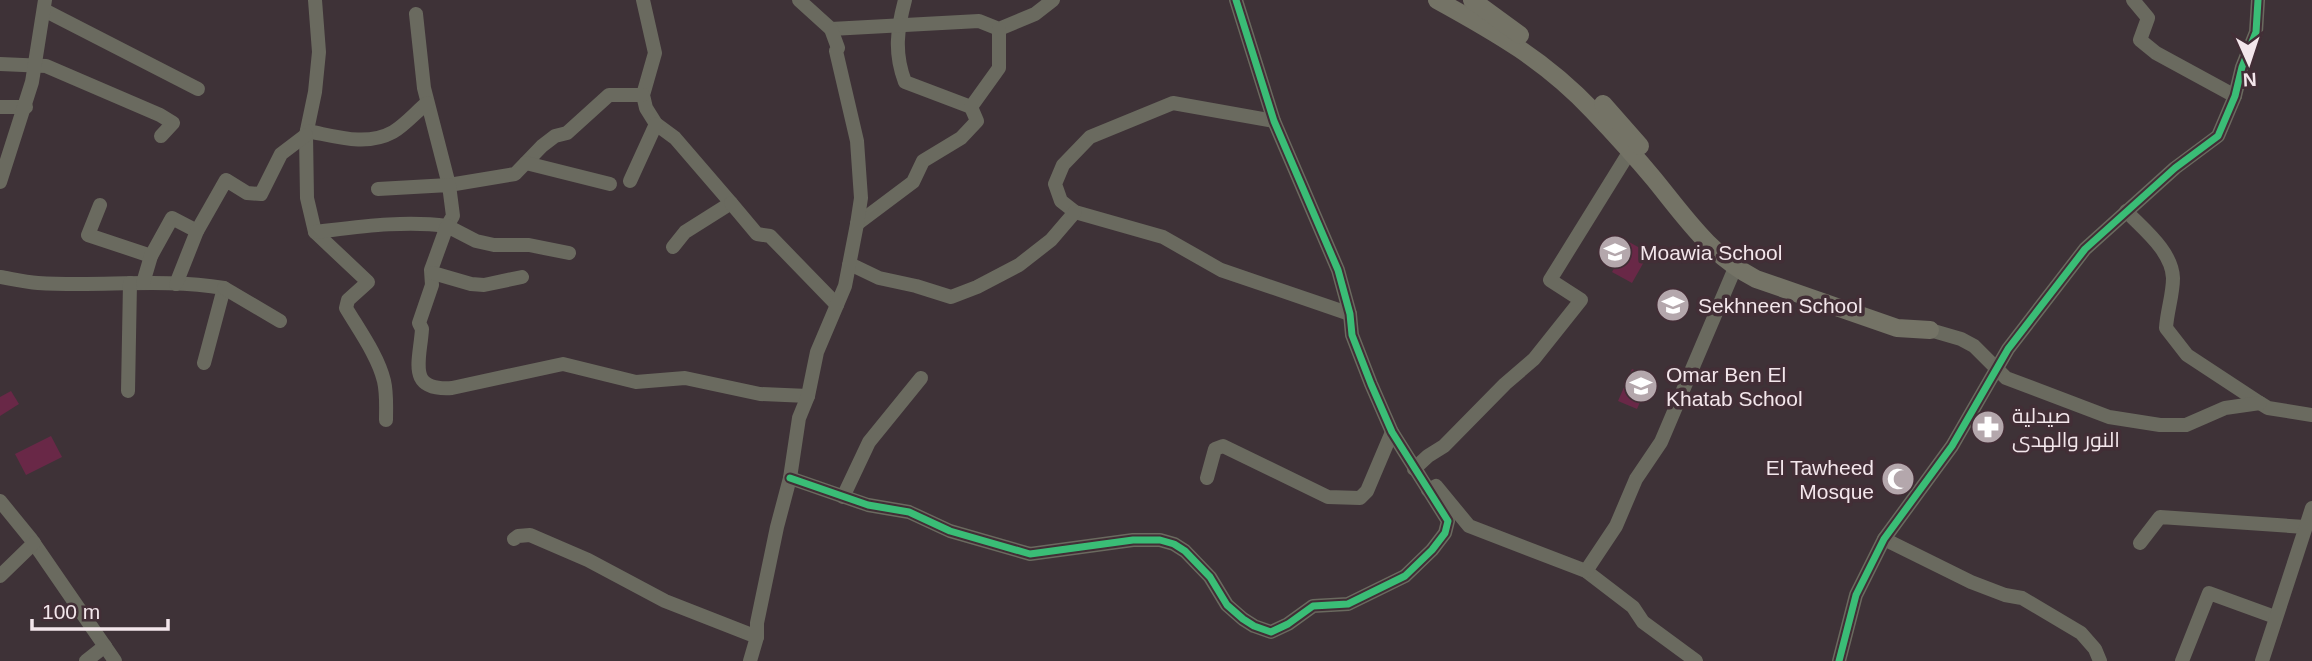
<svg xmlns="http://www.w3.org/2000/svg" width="2312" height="661" viewBox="0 0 2312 661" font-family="Arial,Cairo,sans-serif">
  <rect width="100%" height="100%" fill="#3e3237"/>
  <g fill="#692847">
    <path d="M1629,242L1649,253L1632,283L1612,272Z"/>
    <path d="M1632,369L1651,377L1637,409L1618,401Z"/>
    <path d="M11,391L19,404L0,416V397Z"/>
    <path d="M51,436L62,457L26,475L15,454Z"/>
  </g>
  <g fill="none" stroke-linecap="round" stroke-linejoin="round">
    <g stroke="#6a6a5f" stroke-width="14">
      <path d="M315,0L319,52L315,92L306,135L307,198L315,232L368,282L348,300L346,308C359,330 378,356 384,381C387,394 386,407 386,420"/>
      <path d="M643,0L655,53L643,95L646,108L656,124L675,138L731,203L685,232L673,247"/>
      <path d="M905,0C897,30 894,53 905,82L971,107"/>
      <path d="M2133,0L2148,18L2140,40L2156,53L2235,96"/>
      <path d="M44,10L198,89"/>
      <path d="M416,14L424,88L449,185L515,174L542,146L555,136L567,133L609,95H643"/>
      <path d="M831,29L979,21L999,29L1035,14L1053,0"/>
      <path d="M0,64L46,66L160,115L173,123L161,136"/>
      <path d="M0,107H26"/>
      <path d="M1274,121L1173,103L1090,137L1063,165L1055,184L1061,201L1075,212L1163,237L1221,270L1350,314"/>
      <path d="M307,131C335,136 366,147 393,132C405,125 416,112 427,103"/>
      <path d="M526,163L610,184"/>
      <path d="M630,181L656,124"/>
      <path d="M0,182L32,82L45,0"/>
      <path d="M731,203L757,234L770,236L837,305"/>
      <path d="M100,205L88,235L151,256"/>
      <path d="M2126,211C2143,229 2172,251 2173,278C2173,295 2167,311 2166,328L2187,355L2260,403L2268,408L2312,415"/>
      <path d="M857,224L913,182L923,161L961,138L977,121L971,107L999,68V29"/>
      <path d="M315,232C358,227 404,220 447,226L453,216L449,185L378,189"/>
      <path d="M569,253L529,245H494L476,241L447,226L431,270L432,285L419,323L422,329C420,361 406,391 452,388L563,364L636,382L685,378L760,394L808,396"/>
      <path d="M849,265L854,266L879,278L916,286L951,297L977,287L1019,265L1051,240L1075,212"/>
      <path d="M433,273L471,284L484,285L522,277"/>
      <path d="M0,277C12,279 25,282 38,283C100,287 162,278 224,288L204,363"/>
      <path d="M143,283L151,256L172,218L197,231"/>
      <path d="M176,284L197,231L226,180L247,193L261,194L281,154L306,135"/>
      <path d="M224,288L280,321"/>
      <path d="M1930,330L1961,339L1974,346L2006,378L2109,417L2160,425H2186L2225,408L2260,403"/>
      <path d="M128,391L130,283"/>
      <path d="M1414,469L1428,456L1444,446L1505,384L1534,359L1581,300L1550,280L1630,151"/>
      <path d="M790,478L868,505L909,512L950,531L1030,554L1133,540H1160L1174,544L1185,551L1210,577L1227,605L1243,619L1254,626L1271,632L1288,624L1313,606L1348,604L1405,576L1432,550L1445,533L1448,521L1392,432L1371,384L1352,335L1350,314L1338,270L1274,121L1236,0"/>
      <path d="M1207,478L1215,449L1223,446L1328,497L1360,498L1367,491L1392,432"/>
      <path d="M1428,490L1436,486L1469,526L1586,571L1633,607L1643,622L1696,661"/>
      <path d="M843,497L869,442L921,378"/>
      <path d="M0,501L31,539L115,661"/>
      <path d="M514,539L518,536L530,535L588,560L665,601L757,637"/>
      <path d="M1884,539L1971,582L2005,595L2022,598L2081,633L2095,649L2100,661"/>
      <path d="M2140,543L2160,517L2305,527"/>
      <path d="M1586,571L1616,526L1636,479L1661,442L1735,268"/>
      <path d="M0,576L34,543"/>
      <path d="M86,661L105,646"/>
      <path d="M750,661L757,637V623L777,527L790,478L799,418L808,396L817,352L845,286L857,224L861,198L857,141L836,51L838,48L831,29L799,0"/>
      <path d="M1839,661L1856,595L1884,539L1952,446L2008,349L2085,249L2175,168L2218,136L2235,96L2242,67L2256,32L2258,0"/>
      <path d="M2182,661L2209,593L2275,617"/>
      <path d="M2262,661L2312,508"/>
    </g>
    <g stroke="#747366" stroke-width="18">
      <path d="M1437,0C1497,33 1546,61 1593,111C1614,133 1634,155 1654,179C1685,217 1711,256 1756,279L1897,328L1930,330"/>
      <path d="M1472,0L1520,35"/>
      <path d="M1603,104L1640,146"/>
    </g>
    <defs>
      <g id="cycleway">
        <path d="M790,478L868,505L909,512L950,531L1030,554L1133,540H1160L1174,544L1185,551L1210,577L1227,605L1243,619L1254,626L1271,632L1288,624L1313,606L1348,604L1405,576L1432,550L1445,533L1448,521L1392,432L1371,384L1352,335L1350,314L1338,270L1274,121L1236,0"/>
        <path d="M1839,661L1856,595L1884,539L1952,446L2008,349L2085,249L2175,168L2218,136L2235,96L2242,67L2256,32L2258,0"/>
      </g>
    </defs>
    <use href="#cycleway" stroke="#422e36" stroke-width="11"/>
    <use href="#cycleway" stroke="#3abd76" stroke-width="7"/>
  </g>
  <defs>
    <symbol id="school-disc" viewBox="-11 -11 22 22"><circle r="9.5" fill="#b4a7ac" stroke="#422e36"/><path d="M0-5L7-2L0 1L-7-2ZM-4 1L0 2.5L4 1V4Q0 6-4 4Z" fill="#fff"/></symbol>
    <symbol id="pharmacy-disc" viewBox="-11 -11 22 22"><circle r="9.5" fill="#b4a7ac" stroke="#422e36"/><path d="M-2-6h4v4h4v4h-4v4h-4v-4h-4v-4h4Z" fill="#fff"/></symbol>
    <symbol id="mosque-disc" viewBox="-11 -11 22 22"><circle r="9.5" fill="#b4a7ac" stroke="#422e36"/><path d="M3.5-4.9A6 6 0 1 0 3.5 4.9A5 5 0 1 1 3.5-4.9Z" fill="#fff"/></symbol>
  </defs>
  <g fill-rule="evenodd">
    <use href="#school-disc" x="1596" y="233" width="38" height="38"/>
    <use href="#school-disc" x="1654" y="286" width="38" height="38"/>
    <use href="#school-disc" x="1622" y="367" width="38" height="38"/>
    <use href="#pharmacy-disc" x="1969" y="408" width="38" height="38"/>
    <use href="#mosque-disc" x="1879" y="460" width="38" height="38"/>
  </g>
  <g text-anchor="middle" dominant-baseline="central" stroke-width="7" stroke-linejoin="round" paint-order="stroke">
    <g font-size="21" fill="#f3e6eb" stroke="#422e36" text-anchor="start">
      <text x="1640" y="252">Moawia School</text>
      <text x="1698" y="305">Sekhneen School</text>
      <text x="1666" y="374">Omar Ben El<tspan x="1666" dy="24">Khatab School</tspan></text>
      <text x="2012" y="415">صيدلية<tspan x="2012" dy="24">النور والهدى</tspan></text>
      <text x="1874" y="467" text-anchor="end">El Tawheed<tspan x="1874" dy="24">Mosque</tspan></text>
    </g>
  </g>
  <g transform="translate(2249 63) rotate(177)" stroke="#422e36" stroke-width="5" paint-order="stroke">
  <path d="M0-5L12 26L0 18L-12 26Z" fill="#f3e6eb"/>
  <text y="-10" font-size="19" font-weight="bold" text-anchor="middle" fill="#f3e6eb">N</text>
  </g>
  <path d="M32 619v10h136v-10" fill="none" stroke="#f3e6eb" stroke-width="3.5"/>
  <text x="42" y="619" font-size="21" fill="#f3e6eb" stroke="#422e36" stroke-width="5" paint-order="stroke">100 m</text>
</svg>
